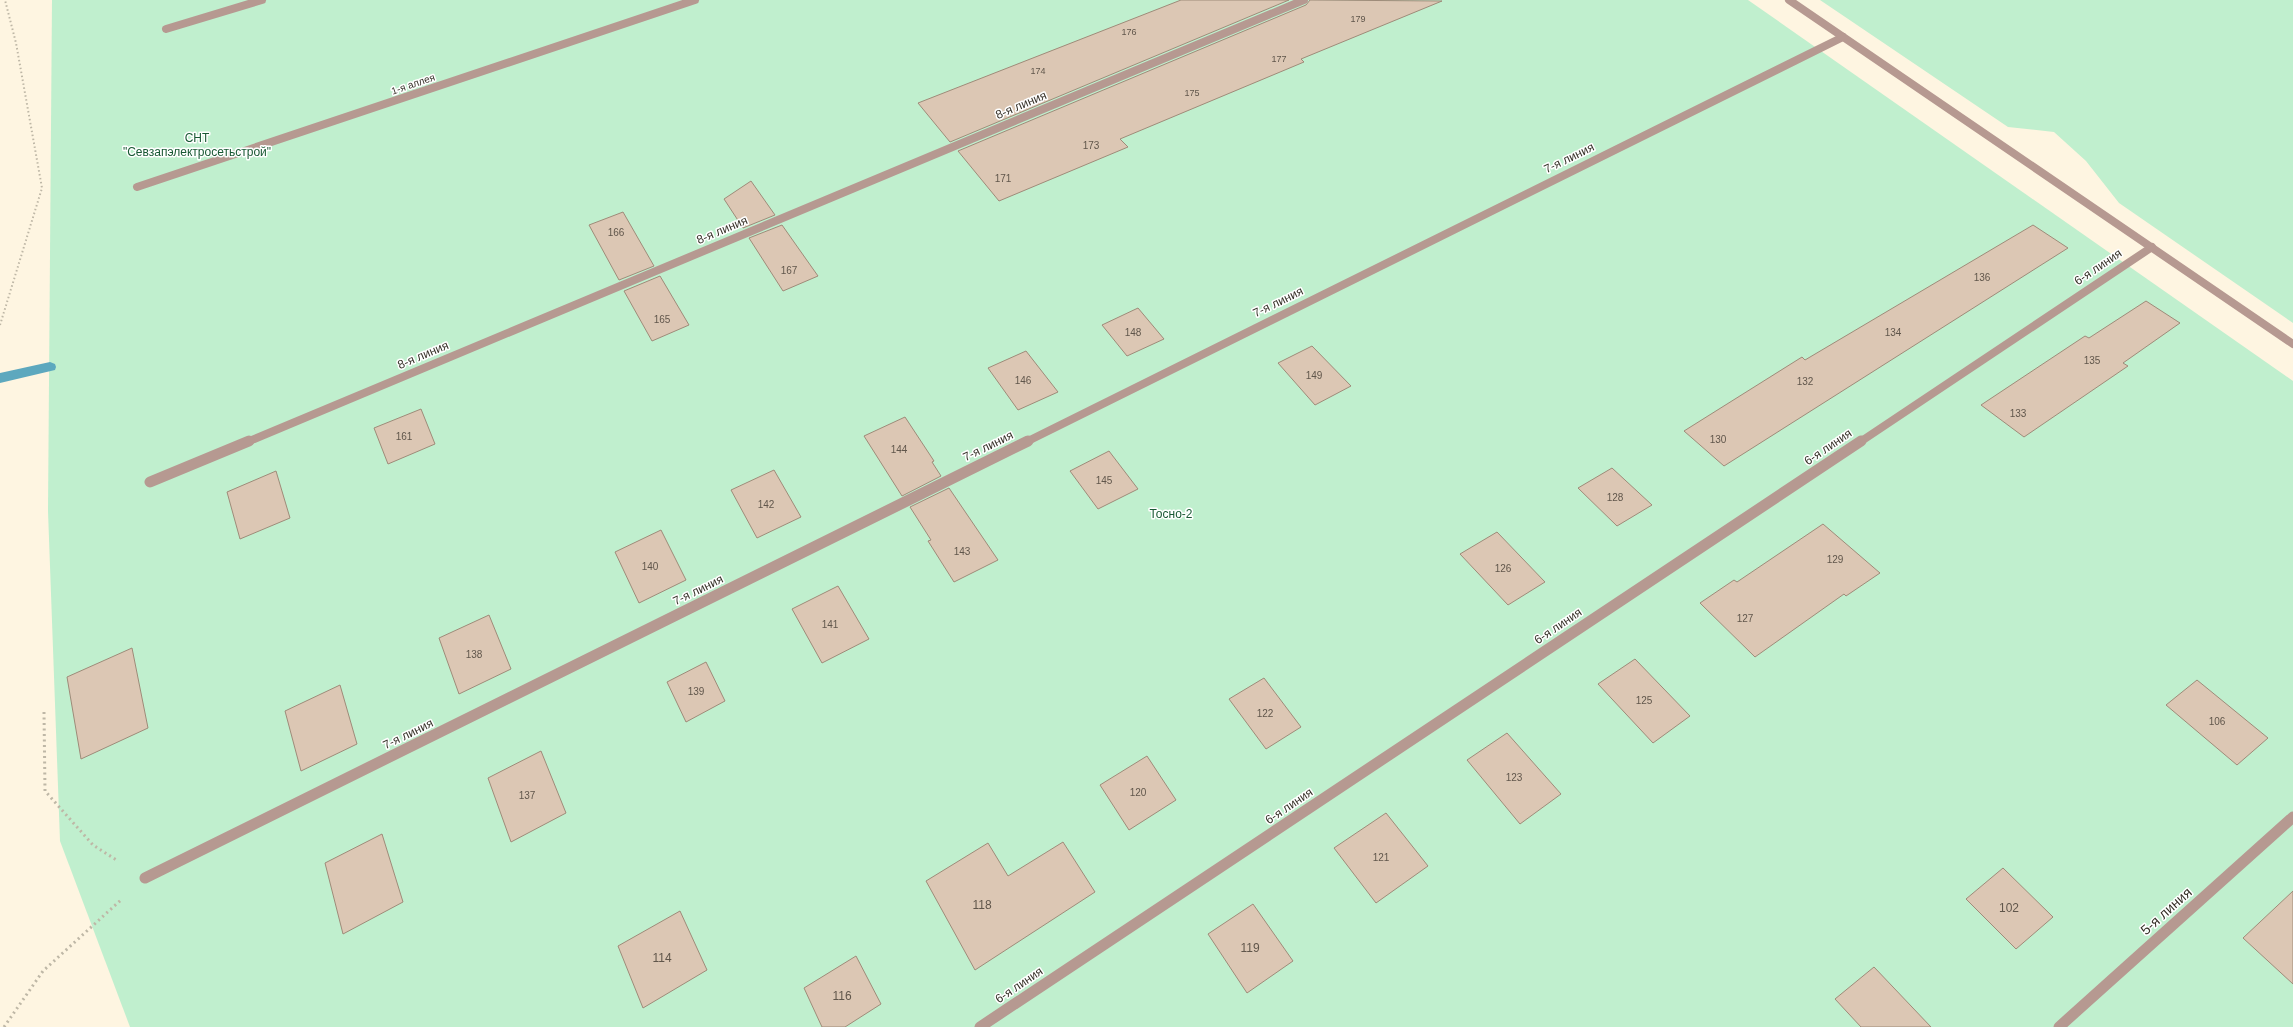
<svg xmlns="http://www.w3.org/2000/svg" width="2293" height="1027" viewBox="0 0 2293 1027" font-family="Helvetica,sans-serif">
  <rect width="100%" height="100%" fill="#fef5e1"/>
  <g fill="#c0efce">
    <path d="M52,0H1748L2293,381V1027H130L60,841L48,511Z"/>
    <path d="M1820,0H2293V323L2119,203L2086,161L2054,132L2008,127Z"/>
  </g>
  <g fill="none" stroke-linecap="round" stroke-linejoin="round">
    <path fill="#5da8be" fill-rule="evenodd" d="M50,362L55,364L56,367L55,370L0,383V373Z"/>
  </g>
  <g fill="#dcc7b4" stroke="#9e8b79">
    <path d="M1181,0H1289L950,142L918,103Z"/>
    <path d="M1310,0L1442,1L1301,59L1304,62L1120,139L1128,147L999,201L958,151L1306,5Z"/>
    <path d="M751,181L775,215L743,228L724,199Z"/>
    <path d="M623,212L654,266L619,280L589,225Z"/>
    <path d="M782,225L818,276L783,291L749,238Z"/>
    <path d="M2033,225L2068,248L1724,466L1684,431L1802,357L1805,360Z"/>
    <path d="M660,276L689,325L652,341L624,291Z"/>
    <path d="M2146,301L2180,323L2123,363L2128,366L2024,437L1981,405L2085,336L2089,338Z"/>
    <path d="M1138,308L1164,339L1127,356L1102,325Z"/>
    <path d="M1312,346L1351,386L1315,405L1278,363Z"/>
    <path d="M1026,351L1058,392L1018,410L988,368Z"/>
    <path d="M421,409L435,444L388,464L374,428Z"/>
    <path d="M905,417L934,461L932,462L941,476L902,496L864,436Z"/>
    <path d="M1109,451L1138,489L1098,509L1070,471Z"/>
    <path d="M1612,468L1652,505L1617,526L1578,488Z"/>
    <path d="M774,470L801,517L757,538L731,490Z"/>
    <path d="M276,471L290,518L240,539L227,492Z"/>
    <path d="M949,488L998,560L954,582L928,541L931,540L910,507Z"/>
    <path d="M1823,524L1880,573L1846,596L1844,594L1755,657L1700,603L1734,580L1737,582Z"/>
    <path d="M661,530L686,580L639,603L615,552Z"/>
    <path d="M1497,532L1545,582L1508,605L1460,554Z"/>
    <path d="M838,586L869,639L822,663L792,609Z"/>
    <path d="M489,615L511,669L459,694L439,638Z"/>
    <path d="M132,648L148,728L81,759L67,677Z"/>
    <path d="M1635,659L1690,716L1653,743L1598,684Z"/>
    <path d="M706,662L725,701L686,722L667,682Z"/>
    <path d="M1264,678L1301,727L1266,749L1229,699Z"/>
    <path d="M2197,680L2268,738L2237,765L2166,705Z"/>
    <path d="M340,685L357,744L301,771L285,711Z"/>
    <path d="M1507,733L1561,794L1520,824L1467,760Z"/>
    <path d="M541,751L566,813L511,842L488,778Z"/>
    <path d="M1147,756L1176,800L1129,830L1100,785Z"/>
    <path d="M1386,813L1428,866L1376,903L1334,848Z"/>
    <path d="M382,834L403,902L343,934L325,863Z"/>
    <path d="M1063,842L1095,892L975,970L926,881L988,843L1008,876Z"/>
    <path d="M2003,868L2053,917L2016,949L1966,899Z"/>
    <path d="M2293,891V984L2243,938Z"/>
    <path d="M1253,904L1293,961L1247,993L1208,934Z"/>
    <path d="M680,911L707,970L643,1008L618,946Z"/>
    <path d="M856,956L881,1004L845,1027H822L804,988Z"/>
    <path d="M1874,967L1931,1027H1861L1835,999Z"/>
  </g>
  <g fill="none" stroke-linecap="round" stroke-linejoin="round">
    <path stroke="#beb7a6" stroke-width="2" stroke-dasharray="1.5 2.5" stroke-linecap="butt" d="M0,325L42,188L16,43L5,0"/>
    <g stroke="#beb7a6" stroke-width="3" stroke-dasharray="2 3.5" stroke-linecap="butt">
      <path d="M44,712L45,791L93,845L118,861"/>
      <path d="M4,1027L43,971L122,899"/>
    </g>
    <g stroke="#b69991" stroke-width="8">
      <path d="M166,29L262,0"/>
      <path d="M137,187L695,0"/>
      <path d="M247,442L1304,0"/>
      <path d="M1026,442L1843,37"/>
      <path d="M1860,442L2152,247"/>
    </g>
    <g stroke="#b69991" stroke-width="11">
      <path d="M150,482L249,441"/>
      <path d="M145,878L1028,441"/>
      <path d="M980,1027L1861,441"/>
      <path d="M2059,1027L2293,817"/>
    </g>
    <path stroke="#b69991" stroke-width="8" d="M1789,0L2293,344"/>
  </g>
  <g text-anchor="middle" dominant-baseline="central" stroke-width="3" stroke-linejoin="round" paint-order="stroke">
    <g font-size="9" fill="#60564b">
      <text x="1358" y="19">179</text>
      <text x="1129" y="32">176</text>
      <text x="1279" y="59">177</text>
      <text x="1038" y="71">174</text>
      <text x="1192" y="93">175</text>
    </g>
    <g font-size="10" fill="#363128" stroke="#fff">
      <text transform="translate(413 84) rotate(-19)">1-я аллея</text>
    </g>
    <g font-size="10" fill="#60564b">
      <text x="1091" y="145">173</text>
      <text x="1003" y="178">171</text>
      <text x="616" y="232">166</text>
      <text x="789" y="270">167</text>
      <text x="1982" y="277">136</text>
      <text x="662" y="319">165</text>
      <text x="1133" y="332">148</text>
      <text x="1893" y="332">134</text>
      <text x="2092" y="360">135</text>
      <text x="1314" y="375">149</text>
      <text x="1023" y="380">146</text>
      <text x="1805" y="381">132</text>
      <text x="2018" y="413">133</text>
      <text x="404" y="436">161</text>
      <text x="1718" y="439">130</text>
      <text x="899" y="449">144</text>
      <text x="1104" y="480">145</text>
      <text x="1615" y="497">128</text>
      <text x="766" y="504">142</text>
      <text x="962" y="551">143</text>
      <text x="1835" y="559">129</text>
      <text x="650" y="566">140</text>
      <text x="1503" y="568">126</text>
      <text x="1745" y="618">127</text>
      <text x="830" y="624">141</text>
      <text x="474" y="654">138</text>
      <text x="696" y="691">139</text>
      <text x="1644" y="700">125</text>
      <text x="1265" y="713">122</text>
      <text x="2217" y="721">106</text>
      <text x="1514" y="777">123</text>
      <text x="1138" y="792">120</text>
      <text x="527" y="795">137</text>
      <text x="1381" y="857">121</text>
    </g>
    <g font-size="12" fill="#363128" stroke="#fff">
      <text transform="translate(1021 105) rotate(-23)">8-я линия</text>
      <text transform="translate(1569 158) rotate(-26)">7-я линия</text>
      <text transform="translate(722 230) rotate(-23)">8-я линия</text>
      <text transform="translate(2098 267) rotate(-34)">6-я линия</text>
      <text transform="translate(1278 302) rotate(-26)">7-я линия</text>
      <text transform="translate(423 355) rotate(-23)">8-я линия</text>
      <text transform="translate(988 446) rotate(-26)">7-я линия</text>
      <text transform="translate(1828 447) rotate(-34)">6-я линия</text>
      <text transform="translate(698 590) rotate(-26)">7-я линия</text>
      <text transform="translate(1558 626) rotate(-34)">6-я линия</text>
      <text transform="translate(408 734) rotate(-26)">7-я линия</text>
      <text transform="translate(1289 806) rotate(-34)">6-я линия</text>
      <text transform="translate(1019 985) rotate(-34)">6-я линия</text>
    </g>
    <g font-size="12" fill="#185833" stroke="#fff">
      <text x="197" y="138">СНТ<tspan x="197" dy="14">"Севзапэлектросетьстрой"</tspan></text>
      <text x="1171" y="514">Тосно-2</text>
    </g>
    <g font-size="12" fill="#60564b">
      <text x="982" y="905">118</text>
      <text x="2009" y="908">102</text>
      <text x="1250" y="948">119</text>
      <text x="662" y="958">114</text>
      <text x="842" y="996">116</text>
    </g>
    <g font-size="14" fill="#363128" stroke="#fff">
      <text transform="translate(2166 911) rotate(-42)">5-я линия</text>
    </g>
  </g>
</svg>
